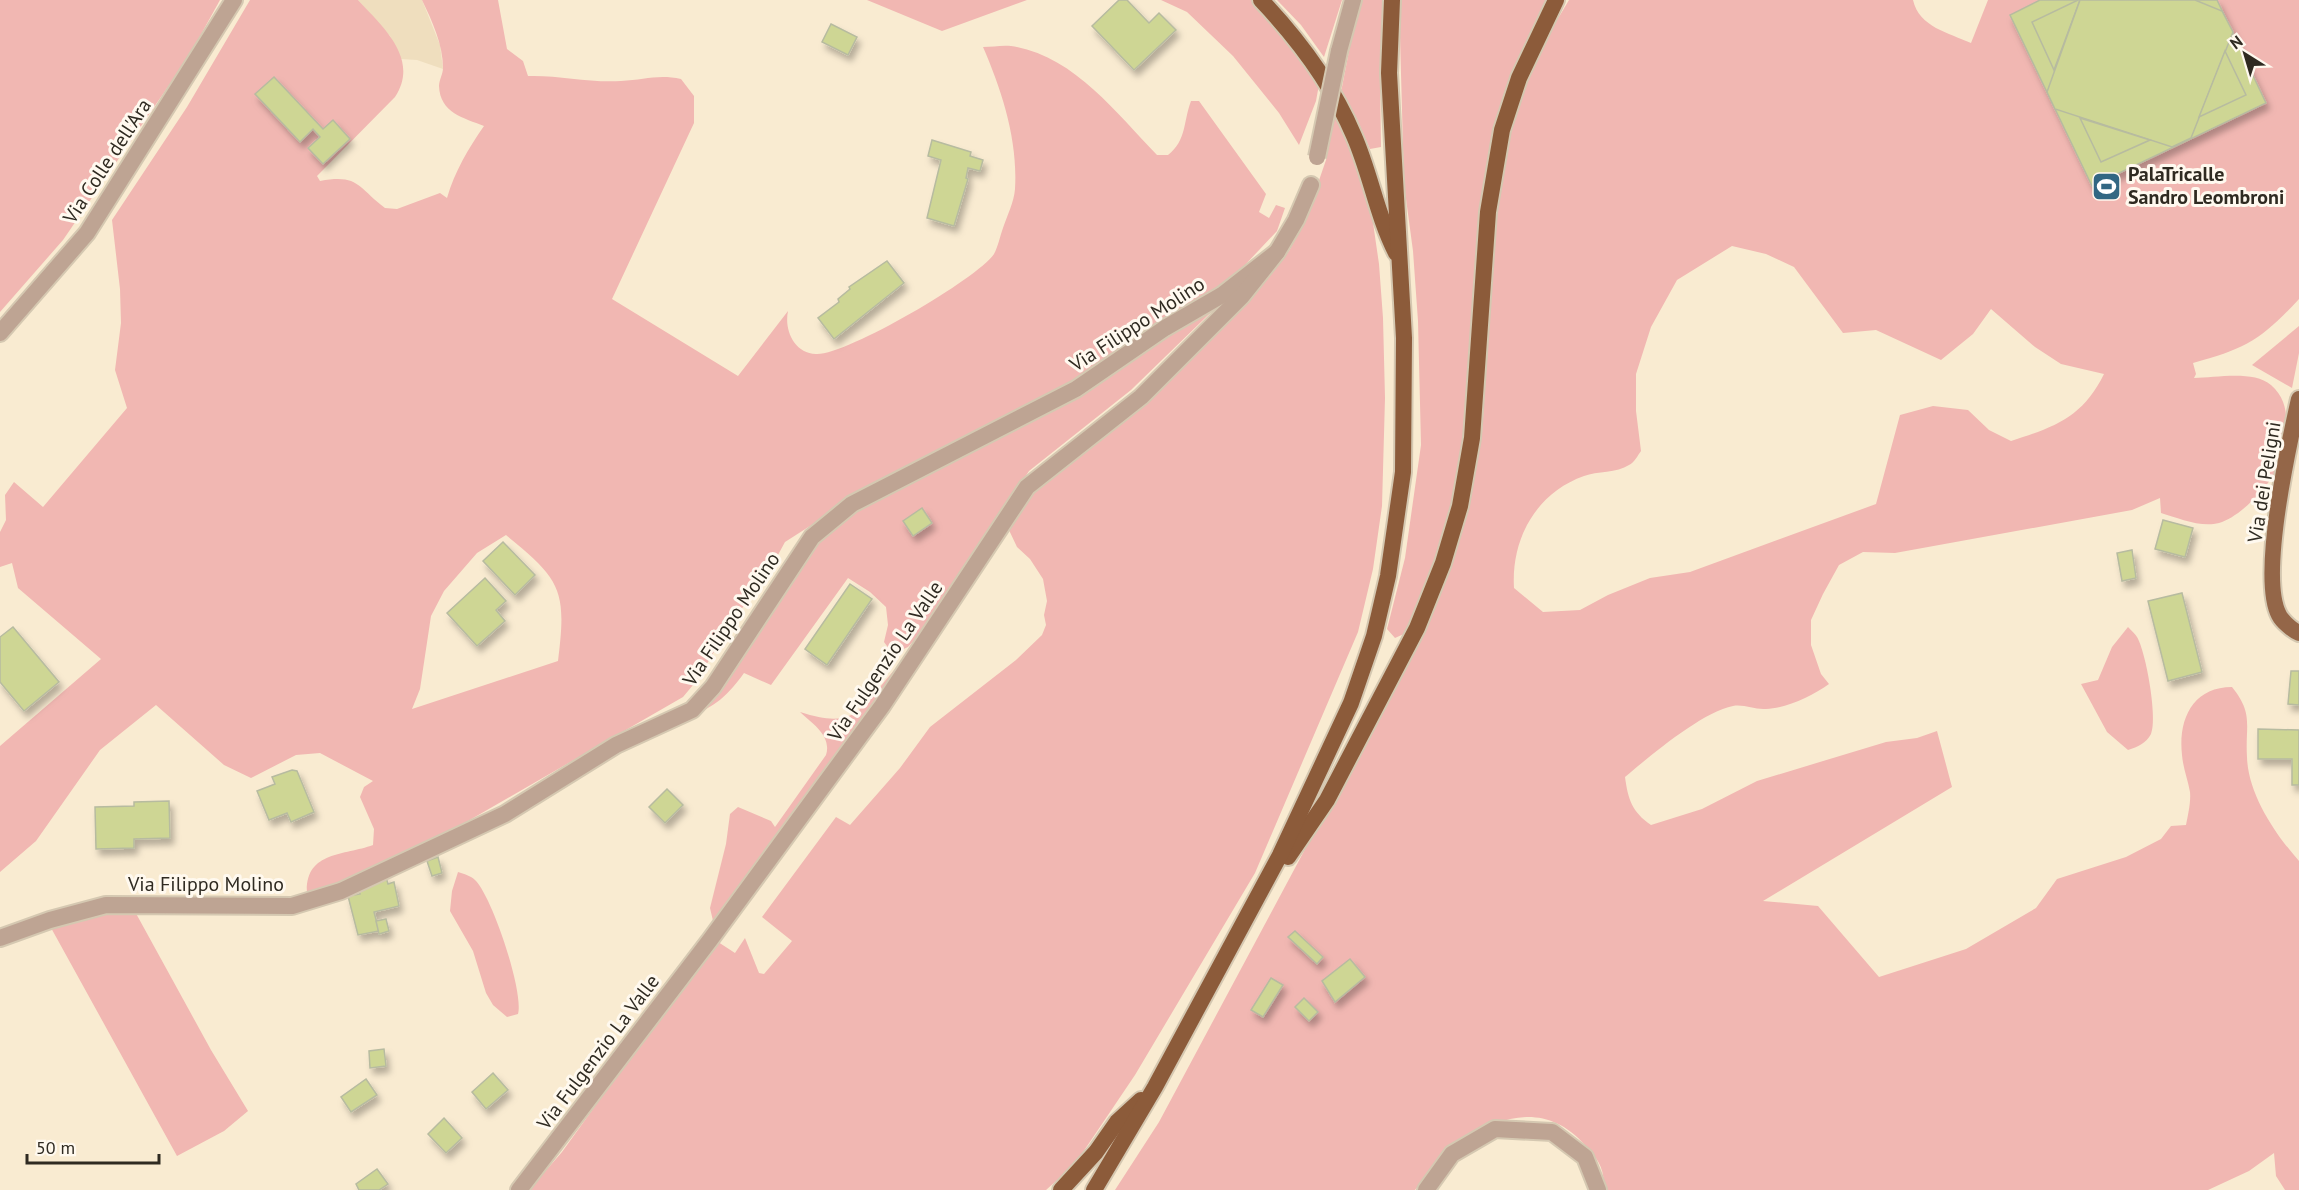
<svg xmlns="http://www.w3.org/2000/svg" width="2299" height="1190" viewBox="0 0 2299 1190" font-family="'PT Sans',sans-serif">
  <defs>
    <filter id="shadow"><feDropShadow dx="3.5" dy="6" stdDeviation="3" flood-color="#0004"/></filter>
  </defs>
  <rect width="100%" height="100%" fill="#f9ebd1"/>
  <path fill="#efdebe" d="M358,0H422L440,45L443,69L417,60L401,59L390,36Z"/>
  <g fill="#f1b7b2" fill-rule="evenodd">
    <path d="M0,0H220L189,56L63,240L0,312Z"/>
    <path d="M250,0H358C383,27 420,59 395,97L317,176L320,181C359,174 357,187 385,208L397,209L440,193L447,198C455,171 468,149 484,126C464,118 440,113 439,86C439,80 443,74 443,68C443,44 432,21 422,0H498L507,49L523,61L528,76C559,75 589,83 621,81C644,80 658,74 681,79L694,96V123L612,299L738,376L788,311C784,330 794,353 816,354C845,356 977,279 994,254C998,247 1000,236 1003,228C1007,216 1014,202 1015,189C1018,140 1002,91 983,47C992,47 1002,45 1011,46C1073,55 1116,113 1157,155H1168C1187,140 1183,122 1191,101H1199L1266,194L1259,212L1269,218L1276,205L1285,208L1277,231L1244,266L1204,297L1137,333L1101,364L1034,408L835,510L785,542L760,588L735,616L698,679L683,697L442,836L364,875L307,895C304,851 343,856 373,845L374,829L360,797L364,787L373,781L320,753L296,755L251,778L224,765L156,705L100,750L36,841L0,872V746L101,659L18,588L12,563L0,567V532L6,520L5,495L14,482L43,507L127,408L115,370L121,323L120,289L112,220L187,107ZM506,535C561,580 567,589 558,661L412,709L420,689L431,616L444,591L477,553Z"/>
    <path d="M867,0H1027L942,31Z"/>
    <path d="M1161,0H1256L1320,79L1316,101L1299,145L1279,113L1233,56L1187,12Z"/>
    <path d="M1277,0H1342L1324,57L1301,25Z"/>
    <path d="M1359,0H1386L1380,83L1381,147L1370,149L1357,119L1341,92Z"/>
    <path d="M1399,0H1546C1504,80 1483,161 1476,252C1471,308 1473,364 1465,420C1459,468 1451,520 1434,566C1426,589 1415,611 1406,633L1395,638L1387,629L1405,558L1421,445L1418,321L1413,251L1404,184Z"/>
    <path d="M1569,0H1913C1919,27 1949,33 1971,43L1988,0H2299V299C2262,339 2246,349 2193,363L2196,374L2194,378C2216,378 2253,370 2271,385C2290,402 2287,422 2284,444C2283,452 2283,461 2279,467C2267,487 2242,516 2219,523C2201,528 2178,518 2161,513L2160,498L2132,510L1895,553L1863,552L1839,565L1823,594L1811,620V645L1821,674L1829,684C1812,696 1787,708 1766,709C1755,710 1744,704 1733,706C1702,712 1650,756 1625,777C1628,799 1632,812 1651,825L1702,809L1757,781L1886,742L1917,738L1937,731L1952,787L1763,901L1818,906L1879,977L1966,949L2036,908L2057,879L2126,857L2161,839L2171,826L2186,825C2188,815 2191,802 2190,792C2188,780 2183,768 2182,755C2178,719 2193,687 2232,687C2254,714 2245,726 2247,757C2248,794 2275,834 2299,861V1190H2285L2276,1176L2274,1153L2249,1171L2208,1190H1603C1606,1170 1598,1159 1585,1145C1528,1081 1454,1140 1415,1190H1115L1159,1122L1432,612L1457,544L1482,433L1498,195L1507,131L1541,47ZM1732,246L1766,254L1794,267L1843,333L1876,330L1941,360L1973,334L1991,309L2035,347L2061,364L2104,374C2083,417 2055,427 2011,441L1989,430L1968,410L1933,406L1900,415L1876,504L1690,572L1650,578L1608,595L1580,610L1543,612L1514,588C1511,539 1536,493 1584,476C1597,471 1617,473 1629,465C1634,463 1638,455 1641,451L1636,411V374L1651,327L1677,280Z"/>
    <path d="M1335,111L1345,128L1371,209L1379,264L1383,318L1385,398L1382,506L1373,569L1358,632L1255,873L1135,1075L1075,1164L1046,1190H529L562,1152L715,940L735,953L745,938L759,973L764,974L792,941L762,917L836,817L850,825L900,768L930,727L1016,660L1042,635L1046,625L1044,615L1047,601L1043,579L1030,559L1017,547L1008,528L1036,487L1227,320L1270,276L1289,251L1304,224L1326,160Z"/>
    <path d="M1235,289L1131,390L1029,471L919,635L908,647L897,652L890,650L884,642L888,625L886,607L870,592L848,578L771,685L744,673C730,693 713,710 689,715L818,536L856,509Z"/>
    <path d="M2299,326V353L2292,388L2252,365Z"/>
    <path d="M2128,627C2131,630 2135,634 2137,637C2146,652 2158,719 2151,734C2146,743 2138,747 2128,750L2107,732L2081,684L2098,680L2112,647Z"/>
    <path d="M896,668L888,686L714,925L710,908L726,844L730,814L738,807L771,821L775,827L826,755C832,736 813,724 800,712C858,731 861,707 896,668Z"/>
    <path d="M458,872C464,874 471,876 475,880C492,896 524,992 518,1014L507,1017L493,1005L486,993L473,951L450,911L452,891Z"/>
    <path d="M133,908L211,1050L248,1111L224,1131L177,1156L50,926L91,914Z"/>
  </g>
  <g fill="#ced694" stroke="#b7bba0" stroke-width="1.5" filter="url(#shadow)">
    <path d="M1119,0H1127L1149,23L1159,13L1176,30L1134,70L1092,26Z"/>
    <path d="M2040,0H2217L2266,103L2092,186L2010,15Z"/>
    <path d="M2078,0H2080L2054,70L2032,22Z"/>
    <path d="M2080,0H2195L2222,11L2233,32L2191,138L2172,147L2055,109L2047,92Z"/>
    <path d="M831,24L857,37L848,55L822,42Z"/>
    <path d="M2225,51L2246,95L2199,117Z"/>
    <path d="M274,77L323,129L333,120L350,139L323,164L308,148L320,137L313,129L300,142L255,94Z"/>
    <path d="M2080,118L2150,140L2101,162Z"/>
    <path d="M932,140L971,152L970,156L983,160L980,171L968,168L966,178L968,179L954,226L927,218L941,160L928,156Z"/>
    <path d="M887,261L904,283L834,339L818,318L839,302L838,299L850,289L849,287Z"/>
    <path d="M922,508L932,523L913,536L903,521Z"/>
    <path d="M2163,520L2193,528L2185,557L2155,549Z"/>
    <path d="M503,542L535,575L515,595L483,561Z"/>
    <path d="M2132,550L2136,578L2122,581L2117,553Z"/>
    <path d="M485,578L506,601L496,610L505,621L477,646L447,613Z"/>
    <path d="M850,584L872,599L827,665L805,649Z"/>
    <path d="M2182,593L2202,672L2168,681L2148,601Z"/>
    <path d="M13,627L59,682L24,711L0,682V637Z"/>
    <path d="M2291,671H2299V705L2288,704Z"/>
    <path d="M2258,729L2299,730V785H2292V759H2258Z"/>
    <path d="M292,770L297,771L314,812L291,822L287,813L269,820L257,791L275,784L272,777Z"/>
    <path d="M667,789L683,805L665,823L649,807Z"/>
    <path d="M169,801L170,838L134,839V848L96,849L95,807L134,806V802Z"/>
    <path d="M438,857L442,873L432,876L427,861Z"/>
    <path d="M386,877L388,884L394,882L399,906L374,912L379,931L358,935L348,896L360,894L357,885Z"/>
    <path d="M386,919L389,931L379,934L376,921Z"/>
    <path d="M1295,931L1323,957L1317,964L1288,937Z"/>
    <path d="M1350,959L1365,977L1335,1002L1322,981Z"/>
    <path d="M1271,978L1283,985L1263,1017L1251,1010Z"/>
    <path d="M1304,998L1318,1012L1309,1021L1295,1007Z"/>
    <path d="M384,1049L386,1066L370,1068L369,1051Z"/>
    <path d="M493,1073L508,1090L486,1109L472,1092Z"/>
    <path d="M366,1079L377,1095L351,1112L341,1097Z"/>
    <path d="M444,1118L462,1138L446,1153L428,1134Z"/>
    <path d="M377,1169L388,1184L379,1190H359L356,1184Z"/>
  </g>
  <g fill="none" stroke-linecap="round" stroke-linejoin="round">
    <defs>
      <g id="minor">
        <path d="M1339,51L1353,0"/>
        <path d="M0,938L50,920L106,905L292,906L341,891L505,814L616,745L692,710L713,687L812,537L852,504L1076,389L1165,328L1222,295L1277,252"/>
        <path d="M519,1190L710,940L882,706L1027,487L1141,397L1242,296L1277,252L1296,220L1311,185"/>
        <path d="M1426,1190L1452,1154L1495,1129L1552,1132L1585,1157L1598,1190"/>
      </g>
      <path id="tertiary" d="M0,333L87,233L234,0"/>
      <path id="primary" d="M2299,399C2289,443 2259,577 2279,615C2282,621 2292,630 2299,633"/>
      <g id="trunk">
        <path d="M1261,0C1299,40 1333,86 1354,136C1371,175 1377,216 1396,253"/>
        <path d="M1288,857L1327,800L1417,628L1443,563L1460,506L1472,438L1488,212L1502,130L1519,78L1556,0"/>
        <path d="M1061,1190L1096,1152L1117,1122L1141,1100"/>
        <path d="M1094,1190L1155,1087L1280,855L1351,703L1374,636L1388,576L1403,472L1404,338L1389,73L1392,0"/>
      </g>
    </defs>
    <use href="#minor" stroke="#d5c8b1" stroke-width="20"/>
    <use href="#tertiary" stroke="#d5c8b1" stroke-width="20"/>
    <use href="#primary" stroke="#d5c8b1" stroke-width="20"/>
    <use href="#trunk" stroke="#d5c8b1" stroke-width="20"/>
    <use href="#minor" stroke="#bea493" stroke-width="16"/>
    <use href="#tertiary" stroke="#bea493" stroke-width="16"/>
    <use href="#primary" stroke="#946648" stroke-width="16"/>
    <use href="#trunk" stroke="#8c5b3a" stroke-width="16"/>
    <defs>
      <path id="minor-bridge" d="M1317,157L1339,51"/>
    </defs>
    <use href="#minor-bridge" stroke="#d5c8b1" stroke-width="20" stroke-linecap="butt"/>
    <use href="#minor-bridge" stroke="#bea493" stroke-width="16"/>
  </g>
  <defs>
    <symbol id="stadium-square" viewBox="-11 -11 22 22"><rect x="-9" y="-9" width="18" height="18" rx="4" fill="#326783" stroke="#fff9ef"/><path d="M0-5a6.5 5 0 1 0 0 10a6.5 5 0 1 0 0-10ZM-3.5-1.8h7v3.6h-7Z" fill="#fff"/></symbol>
  </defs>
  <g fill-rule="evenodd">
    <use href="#stadium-square" x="2090" y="170" width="33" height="33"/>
  </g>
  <g text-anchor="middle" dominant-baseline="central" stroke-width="6" stroke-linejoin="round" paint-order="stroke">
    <g font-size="20" fill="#2f2a21" stroke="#fff9ef">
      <text transform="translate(107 161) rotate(-57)">Via Colle dell'Ara</text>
      <text transform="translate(1137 324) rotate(-33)">Via Filippo Molino</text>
      <text transform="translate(2264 482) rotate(-81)">Via dei Peligni</text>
      <text transform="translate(731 619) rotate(-56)">Via Filippo Molino</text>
      <text transform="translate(885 661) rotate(-56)">Via Fulgenzio La Valle</text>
      <text x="206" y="884">Via Filippo Molino</text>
      <text transform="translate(598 1052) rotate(-53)">Via Fulgenzio La Valle</text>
    </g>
    <g font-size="20" font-weight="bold" fill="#2f2a21" stroke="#fff9ef" text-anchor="start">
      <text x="2128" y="174">PalaTricalle<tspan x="2128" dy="23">Sandro Leombroni</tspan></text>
    </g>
  </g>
  <g transform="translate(2245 54) rotate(323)" stroke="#fff9ef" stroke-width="4.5" paint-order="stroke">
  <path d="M0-4.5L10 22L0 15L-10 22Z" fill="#2f2a21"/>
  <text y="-9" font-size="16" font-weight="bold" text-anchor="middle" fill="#2f2a21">N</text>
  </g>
  <path d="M27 1154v9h132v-9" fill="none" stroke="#2f2a21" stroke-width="3"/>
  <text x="36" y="1154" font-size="18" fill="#2f2a21" stroke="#fff9ef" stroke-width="4.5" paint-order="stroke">50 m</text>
</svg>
